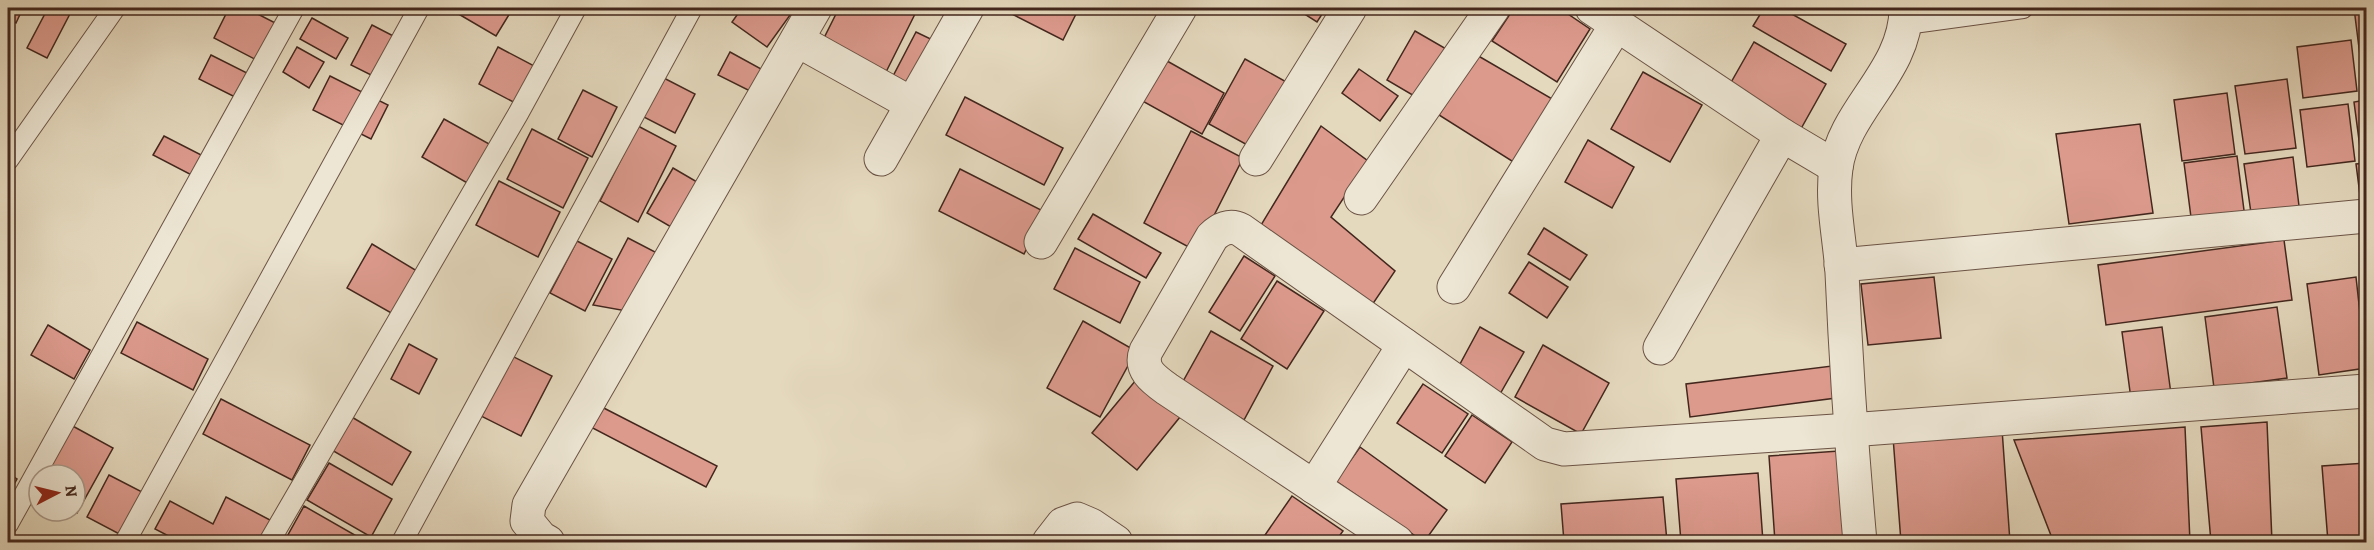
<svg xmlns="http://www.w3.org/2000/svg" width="2374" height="550" viewBox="0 0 2374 550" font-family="Alegreya,serif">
  <rect width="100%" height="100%" fill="#e4d8bd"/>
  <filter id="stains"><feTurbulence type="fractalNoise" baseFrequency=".00333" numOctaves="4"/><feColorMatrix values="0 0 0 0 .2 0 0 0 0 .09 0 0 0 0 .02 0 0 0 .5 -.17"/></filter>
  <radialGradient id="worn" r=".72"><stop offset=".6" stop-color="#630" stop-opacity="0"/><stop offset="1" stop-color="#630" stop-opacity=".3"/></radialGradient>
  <g fill="#dc9a8d" stroke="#43271d" stroke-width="1.5">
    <path d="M8,8H23L16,23L8,18Z"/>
    <path d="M48,8H73L47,58L27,48Z"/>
    <path d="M229,8H246L289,30L270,67L214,38Z"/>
    <path d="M451,8H513L496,36L450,9Z"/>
    <path d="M742,8H788L793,11L767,47L732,22Z"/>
    <path d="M839,8H918L886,72L823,40Z"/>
    <path d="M1010,8H1079L1063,40L1008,12Z"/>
    <path d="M1295,8H1326L1317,22Z"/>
    <path d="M1435,8H1448L1444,13Z"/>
    <path d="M1458,8H1483L1476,19Z"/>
    <path d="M1514,8H1559L1590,29L1557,82L1492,41Z"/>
    <path d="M1764,8H1781L1846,44L1831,71L1753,26Z"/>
    <path d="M2354,8H2366V55L2360,56Z"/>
    <path d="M312,18L348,38L336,59L300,39Z"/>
    <path d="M372,25L407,43L387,83L351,65Z"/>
    <path d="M1415,31L1448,50L1421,100L1387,80Z"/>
    <path d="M916,32L937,42L913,91L891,80Z"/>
    <path d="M2351,40L2357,91L2303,98L2297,47Z"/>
    <path d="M1754,42L1826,84L1798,134L1725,93Z"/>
    <path d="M297,47L324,62L309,88L283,72Z"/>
    <path d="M498,47L540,69L521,106L479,84Z"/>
    <path d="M730,52L763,70L752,92L718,75Z"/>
    <path d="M1475,54L1554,100L1515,163L1439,115Z"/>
    <path d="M211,55L247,73L235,97L199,79Z"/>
    <path d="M1160,57L1224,93L1202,134L1137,98Z"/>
    <path d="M1245,59L1290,84L1251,147L1209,124Z"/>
    <path d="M1359,69L1398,96L1380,121L1342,93Z"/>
    <path d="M1643,72L1702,105L1670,162L1611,129Z"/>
    <path d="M656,74L695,94L675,133L636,113Z"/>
    <path d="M330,76L388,105L371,139L313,110Z"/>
    <path d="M2287,79L2296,148L2245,154L2235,86Z"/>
    <path d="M583,90L617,107L592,157L558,139Z"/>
    <path d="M2227,93L2235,154L2182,161L2174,100Z"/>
    <path d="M965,97L1063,148L1044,185L946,135Z"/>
    <path d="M2366,100V154L2361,155L2354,102Z"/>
    <path d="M2348,104L2355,161L2307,167L2300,110Z"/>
    <path d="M444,119L491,145L469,184L422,157Z"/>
    <path d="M2140,124L2153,213L2069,224L2056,134Z"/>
    <path d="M638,126L676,146L638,222L600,201Z"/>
    <path d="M1321,126L1368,161L1331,217L1395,271L1368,311L1258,230Z"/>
    <path d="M532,129L588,158L563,208L507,179Z"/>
    <path d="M1191,131L1243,158L1196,251L1144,223Z"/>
    <path d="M164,136L215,162L205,182L153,155Z"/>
    <path d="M1588,140L1634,167L1612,208L1565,182Z"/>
    <path d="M2237,156L2245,218L2192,225L2184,163Z"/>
    <path d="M2293,157L2300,214L2252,220L2244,164Z"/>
    <path d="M2366,163V203H2361L2356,164Z"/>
    <path d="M673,168L704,186L678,231L647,213Z"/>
    <path d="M960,169L1045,212L1024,254L939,211Z"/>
    <path d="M499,181L560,212L538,257L476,225Z"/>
    <path d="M1093,214L1161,253L1146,278L1078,239Z"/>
    <path d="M1544,228L1587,255L1570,280L1528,254Z"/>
    <path d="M628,238L659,254L632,312L593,305Z"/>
    <path d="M2284,240L2292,300L2106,325L2098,265Z"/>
    <path d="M577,241L612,259L585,311L550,293Z"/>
    <path d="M372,244L417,271L393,314L347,288Z"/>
    <path d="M1075,248L1140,282L1120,323L1054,289Z"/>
    <path d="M1244,256L1275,276L1240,331L1209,312Z"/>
    <path d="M1529,262L1568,287L1547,318L1509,293Z"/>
    <path d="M1934,277L1941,338L1868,345L1861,284Z"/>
    <path d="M2356,277L2366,368L2319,375L2307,284Z"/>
    <path d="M1277,281L1324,311L1287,369L1241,339Z"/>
    <path d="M2277,307L2287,378L2214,388L2205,317Z"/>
    <path d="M1083,321L1136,351L1100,417L1047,388Z"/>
    <path d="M137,322L208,359L193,390L121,353Z"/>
    <path d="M48,325L90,350L74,379L31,355Z"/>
    <path d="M1480,327L1524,352L1496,401L1453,377Z"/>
    <path d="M2162,327L2171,394L2131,399L2122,332Z"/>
    <path d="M1211,331L1273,366L1244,420L1181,385Z"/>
    <path d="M409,344L437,359L419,394L391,379Z"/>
    <path d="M1543,345L1609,383L1581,434L1515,397Z"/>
    <path d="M502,351L552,376L521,436L471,411Z"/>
    <path d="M1832,366L1836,398L1690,417L1686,384Z"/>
    <path d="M1136,380L1180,417L1137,470L1092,433Z"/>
    <path d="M1423,384L1468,414L1442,453L1397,423Z"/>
    <path d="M221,399L310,445L292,480L203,434Z"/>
    <path d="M594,403L717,466L706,487L583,423Z"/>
    <path d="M1472,415L1512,442L1485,483L1445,456Z"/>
    <path d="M350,416L411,452L392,485L330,449Z"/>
    <path d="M2267,422L2272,542H2211L2201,427Z"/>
    <path d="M69,424L113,448L77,513L74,511L75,475H41Z"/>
    <path d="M2185,427L2190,542H2105L2052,538L2014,440Z"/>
    <path d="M2002,429L2010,542H1901L1893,437Z"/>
    <path d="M1360,447L1447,510L1424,542L1336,481Z"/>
    <path d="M1839,451L1846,542H1775L1769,456Z"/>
    <path d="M329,463L392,499L371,537L307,500Z"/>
    <path d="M2366,463V542H2328L2322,466Z"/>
    <path d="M8,473L17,479L8,495Z"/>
    <path d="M1758,473L1763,542H1681L1676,479Z"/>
    <path d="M109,475L146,494L125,537L87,517Z"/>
    <path d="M1292,496L1343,531L1335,542H1276L1265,535Z"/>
    <path d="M226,497L272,521L260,542H180L155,529L170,501L213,524Z"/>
    <path d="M1663,497L1667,542H1564L1561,504Z"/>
    <path d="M304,506L367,542H284Z"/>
    <path d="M141,536L153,542H138Z"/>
  </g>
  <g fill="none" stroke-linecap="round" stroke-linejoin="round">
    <defs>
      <g id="lane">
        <path d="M1906,24L2023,8"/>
        <path d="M8,160L115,8"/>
        <path d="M8,524L294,8"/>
        <path d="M125,542L419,8"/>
        <path d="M269,542L518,114L576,8"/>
        <path d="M402,542L692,8"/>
      </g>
      <g id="street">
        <path d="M1592,8L1782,135L1836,167"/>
        <path d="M797,40L912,104"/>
        <path d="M881,159L967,8"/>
        <path d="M1256,159L1350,8"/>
        <path d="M1361,198L1493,8"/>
        <path d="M1041,242L1180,8"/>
        <path d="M1841,265L2366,216"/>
        <path d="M1454,287L1617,24"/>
        <path d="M1660,348L1782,135"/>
        <path d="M1314,487L1404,345"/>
        <path d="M548,542L541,538L527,521L529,505L815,8"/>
        <path d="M1049,542L1063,524L1077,519L1091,525L1116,542"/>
        <path d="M1397,542L1167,389C1153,379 1139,369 1146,351L1212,237C1220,229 1230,224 1241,230L1545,444L1564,449L1850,430L2366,391"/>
        <path d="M1860,542C1852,453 1846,363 1842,273C1840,239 1831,203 1836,168C1844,109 1906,72 1906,8"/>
      </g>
    </defs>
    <use href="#lane" stroke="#6b5345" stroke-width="22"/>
    <use href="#street" stroke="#6b5345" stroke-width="35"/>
    <use href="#lane" stroke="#ede6d4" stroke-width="20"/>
    <use href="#street" stroke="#ede6d4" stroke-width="33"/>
  </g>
  <rect width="2374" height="550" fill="none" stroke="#e4d8bd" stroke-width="30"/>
  <rect x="9" y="9" width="2356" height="532" fill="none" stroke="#43271d" stroke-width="3"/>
  <rect x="15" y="15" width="2344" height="520" fill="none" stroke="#43271d" stroke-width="1.5"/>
  <g transform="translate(57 493) rotate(83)"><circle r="28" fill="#ede6d4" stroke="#a99a8b" stroke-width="1.5"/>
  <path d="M0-4.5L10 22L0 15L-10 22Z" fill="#8f2418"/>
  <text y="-9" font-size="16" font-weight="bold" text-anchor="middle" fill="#43271d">N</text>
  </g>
  <rect width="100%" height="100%" filter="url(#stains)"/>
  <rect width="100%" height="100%" fill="url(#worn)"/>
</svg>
